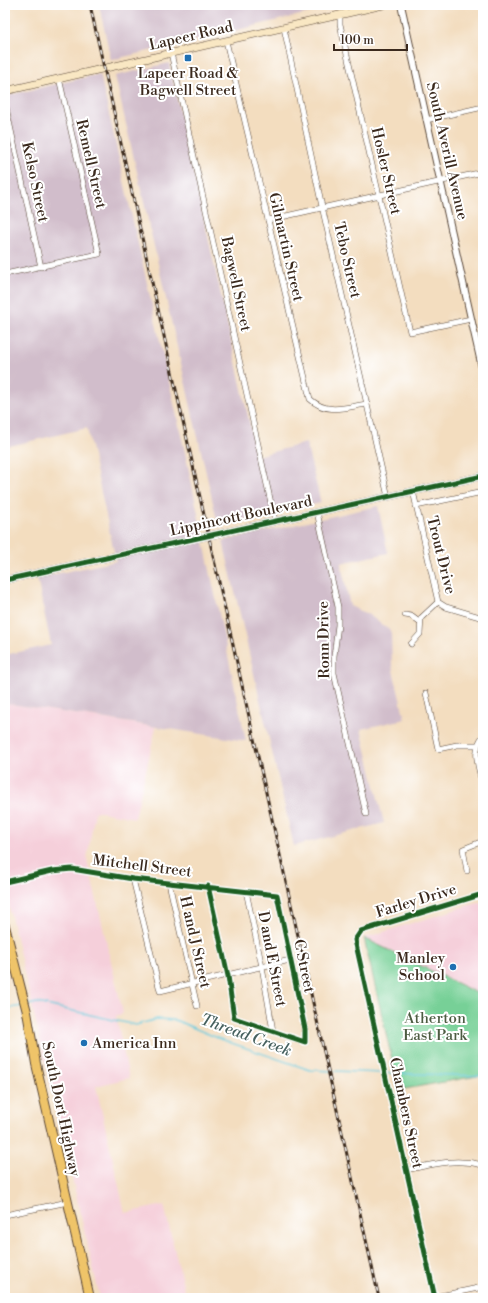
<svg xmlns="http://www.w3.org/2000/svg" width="488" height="1303" viewBox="0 0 488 1303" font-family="'Libre Bodoni',serif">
  <rect width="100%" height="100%" fill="#fff"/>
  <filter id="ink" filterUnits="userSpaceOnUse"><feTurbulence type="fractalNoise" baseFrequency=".025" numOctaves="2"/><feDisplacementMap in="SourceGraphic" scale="8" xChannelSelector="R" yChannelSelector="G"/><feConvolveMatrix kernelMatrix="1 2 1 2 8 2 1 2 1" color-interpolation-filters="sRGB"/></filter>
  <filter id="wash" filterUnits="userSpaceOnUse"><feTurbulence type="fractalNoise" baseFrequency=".012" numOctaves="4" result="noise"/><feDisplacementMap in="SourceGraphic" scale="16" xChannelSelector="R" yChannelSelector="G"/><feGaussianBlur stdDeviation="0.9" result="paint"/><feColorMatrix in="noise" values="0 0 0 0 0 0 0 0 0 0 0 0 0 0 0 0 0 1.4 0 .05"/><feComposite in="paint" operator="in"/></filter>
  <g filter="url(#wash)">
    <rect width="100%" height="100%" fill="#f3ddbf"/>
    <g fill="#f5cfda">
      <path d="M5,703L156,727L135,818L95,811L87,859L123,1013L116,1016L129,1078L96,1086L125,1213L164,1205L186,1298H100L5,890Z"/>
      <path d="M483,902V996L364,938L470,905Z"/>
    </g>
    <g fill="#d1bdcb">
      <path d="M99,5H315L317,11L111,60Z"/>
      <path d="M169,63L257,456L306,443L321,503L218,525L115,76Z"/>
      <path d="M100,74L186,457L246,741L5,703V655L51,645L37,578L116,561L87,428L5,447V96Z"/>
      <path d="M378,506L388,553L341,563L350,606L369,615L391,631L392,666L405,719L361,729L384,823L294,846L223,541Z"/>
    </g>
    <path fill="#77d097" stroke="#597d5a" d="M364,938L483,996V1075L399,1090Z"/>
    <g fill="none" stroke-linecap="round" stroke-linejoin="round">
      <g stroke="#5dc6d9" stroke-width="1.5">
        <path d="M28,1005L37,1003L136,1025L157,1019L175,1020L220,1039L310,1070L383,1073"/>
        <path d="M5,1009L22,1006"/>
        <path d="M387,1073L483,1076"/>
      </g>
    </g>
  </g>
  <g filter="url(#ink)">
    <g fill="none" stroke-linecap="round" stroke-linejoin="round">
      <defs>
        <g id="minor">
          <path d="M340,15V24L410,332L471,319"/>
          <path d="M284,28L321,202L388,497"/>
          <path d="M226,41L310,399C327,415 346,407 367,404"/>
          <path d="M171,53L275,521"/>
          <path d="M5,103L41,267"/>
          <path d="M426,120L483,107"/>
          <path d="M268,220L483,172"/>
          <path d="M5,274L99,254L59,78"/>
          <path d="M413,491L438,602L446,607L483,618"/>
          <path d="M416,506L483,492"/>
          <path d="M317,512L338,607V625L334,656V673L366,814"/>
          <path d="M405,615L411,616L419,622"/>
          <path d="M411,644L420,634L421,618L438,602"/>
          <path d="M426,693L438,749L457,745H476"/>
          <path d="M483,736C471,751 479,768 483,786"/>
          <path d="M467,871L463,849L483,841"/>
          <path d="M133,879L160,991L290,960"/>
          <path d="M5,882L52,871L72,869L133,879L277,895L305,1029V1042L234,1018L228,976L208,886"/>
          <path d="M169,883L197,1006"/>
          <path d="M246,891L262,967L273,1031"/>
          <path d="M406,1170C434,1164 455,1158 483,1165"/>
          <path d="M5,1215L68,1202"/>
          <path d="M435,1297L483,1287"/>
          <path d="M435,1298L355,940L361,931L483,894"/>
        </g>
        <g id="tertiary">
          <path d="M401,5L483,372"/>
          <path d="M5,580L483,476"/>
        </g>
        <path id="secondary" d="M5,91L383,5"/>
        <path id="primary" d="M5,926L27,1012L36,1064L90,1298"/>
      </defs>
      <use href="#minor" stroke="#574536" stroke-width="6"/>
      <use href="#tertiary" stroke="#574536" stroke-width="8"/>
      <use href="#secondary" stroke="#574536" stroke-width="8"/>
      <use href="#primary" stroke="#574536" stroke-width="10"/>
      <use href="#minor" stroke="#fff" stroke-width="5"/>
      <use href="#tertiary" stroke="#fff" stroke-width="6"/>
      <use href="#secondary" stroke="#f9e7c3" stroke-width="7"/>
      <use href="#primary" stroke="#efc469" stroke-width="8"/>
      <defs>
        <path id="rail" d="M90,5L379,1298"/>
      </defs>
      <use href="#rail" stroke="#3b2a1e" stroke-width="3"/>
      <use href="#rail" stroke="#fff" stroke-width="1.5" stroke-dasharray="4.5" stroke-linecap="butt"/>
      <defs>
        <g id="cycleway">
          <path d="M5,580L483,476"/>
          <path d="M5,882L52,871L72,869L133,879L277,895L305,1029V1042L234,1018L228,976L208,886"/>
          <path d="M435,1298L355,940L361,931L483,894"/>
        </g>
      </defs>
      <use href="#cycleway" stroke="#fff" stroke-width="8"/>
      <use href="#cycleway" stroke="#1b5e20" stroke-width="5"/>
    </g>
  </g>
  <g fill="#1f6fb2" stroke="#fff" stroke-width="1.5">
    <rect x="184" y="54" width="8" height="8" rx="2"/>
    <circle cx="453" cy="967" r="4"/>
    <circle cx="84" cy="1043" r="4"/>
  </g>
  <g text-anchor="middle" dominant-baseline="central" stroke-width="4" stroke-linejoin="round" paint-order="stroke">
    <g font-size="15" fill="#3b2a1e" stroke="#fff">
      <text transform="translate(191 36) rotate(-13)">Lapeer Road</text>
      <text transform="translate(447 151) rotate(77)">South Averill Avenue</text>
      <text transform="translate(91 164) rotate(77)">Remell Street</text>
      <text transform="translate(386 171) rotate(77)">Hosler Street</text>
      <text transform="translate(35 182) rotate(78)">Kelso Street</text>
      <text transform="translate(286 247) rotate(77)">Gilmartin Street</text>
      <text transform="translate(347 260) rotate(77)">Tebo Street</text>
      <text transform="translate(236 284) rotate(78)">Bagwell Street</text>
      <text transform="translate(241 516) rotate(-12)">Lippincott Boulevard</text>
      <text transform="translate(441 555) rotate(76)">Trout Drive</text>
      <text transform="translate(324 640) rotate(-91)">Ronn Drive</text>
      <text transform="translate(142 866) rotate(7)">Mitchell Street</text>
      <text transform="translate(416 901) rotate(-17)">Farley Drive</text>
      <text transform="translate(195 942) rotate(77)">H and J Street</text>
      <text transform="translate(272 959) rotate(79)">D and E Street</text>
      <text transform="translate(304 966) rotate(78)">C Street</text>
      <text transform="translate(61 1109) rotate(78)">South Dort Highway</text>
      <text transform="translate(406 1113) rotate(78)">Chambers Street</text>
    </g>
    <g font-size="15" fill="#3b2a1e" stroke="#fff">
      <text x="188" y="73">Lapeer Road &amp;<tspan x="188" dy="17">Bagwell Street</tspan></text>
      <text x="445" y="958" text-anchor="end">Manley<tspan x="445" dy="17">School</tspan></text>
      <text x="92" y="1043" text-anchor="start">America Inn</text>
    </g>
    <g font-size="15" fill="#4d5c42" stroke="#fff">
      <text x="435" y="1018">Atherton<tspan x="435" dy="17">East Park</tspan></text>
    </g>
    <g font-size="16" font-style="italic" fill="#47615f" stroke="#fff">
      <text transform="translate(246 1035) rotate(20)">Thread Creek</text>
    </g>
  </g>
  <rect width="488" height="1303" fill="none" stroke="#fff" stroke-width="20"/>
  <path d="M334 44v6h73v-6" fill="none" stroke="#3b2a1e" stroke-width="2"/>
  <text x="340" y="44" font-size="12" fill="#3b2a1e" stroke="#ffffff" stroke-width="3" paint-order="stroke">100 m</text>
</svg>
